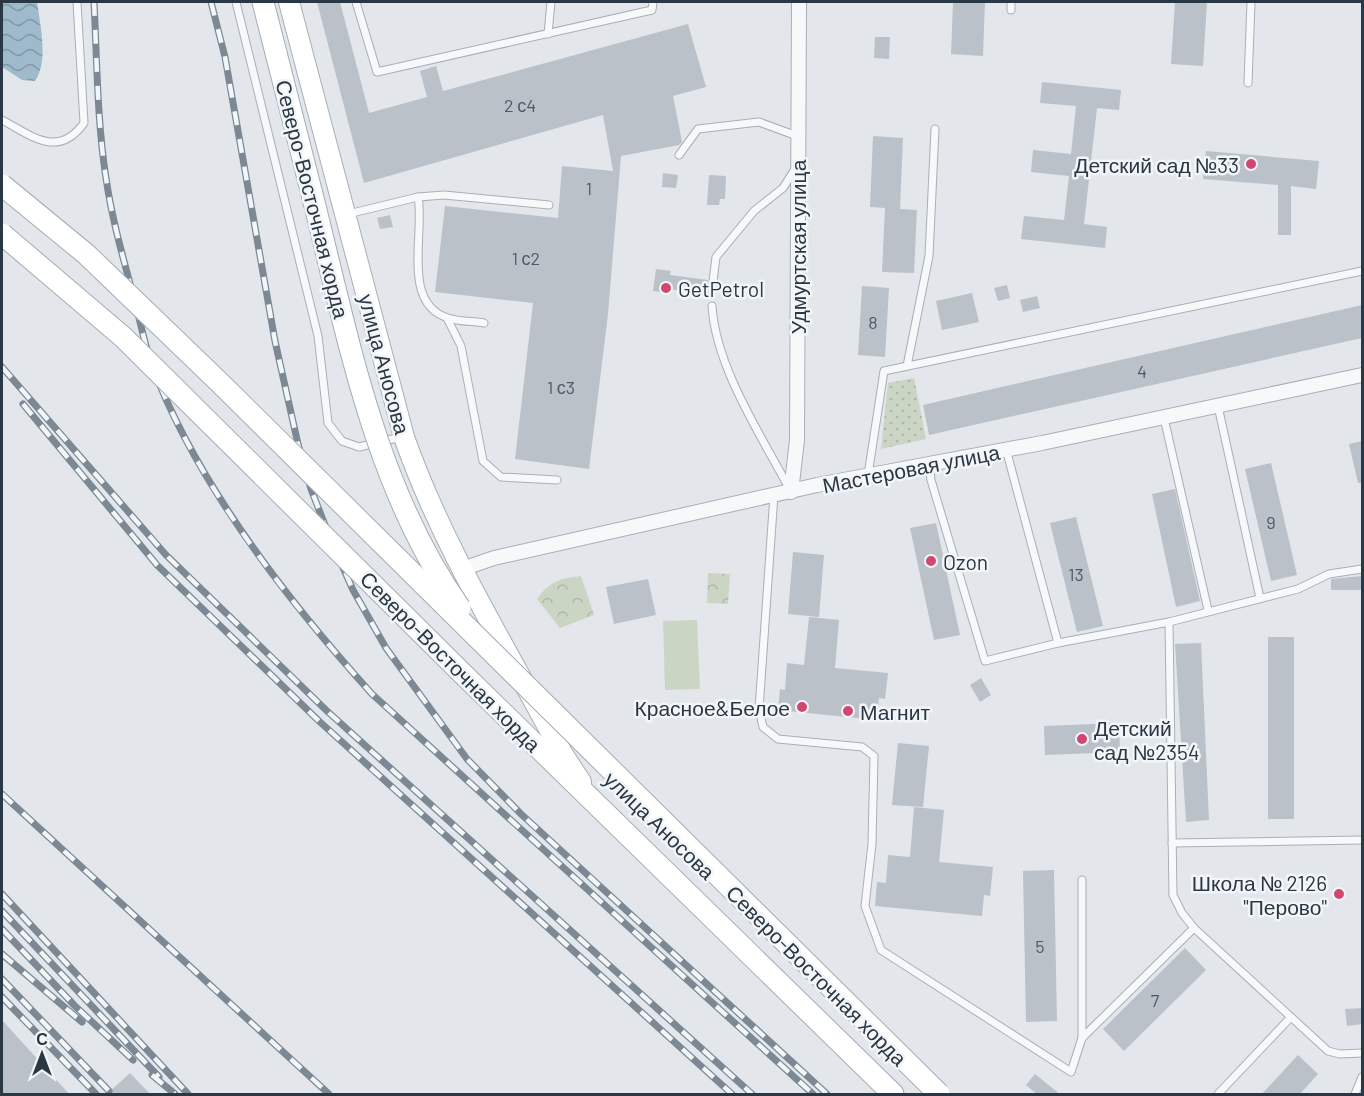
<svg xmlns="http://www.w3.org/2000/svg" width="1364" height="1096" viewBox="0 0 1364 1096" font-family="Barlow,sans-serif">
  <defs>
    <pattern id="grass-dots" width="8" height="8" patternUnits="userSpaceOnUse" patternTransform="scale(1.5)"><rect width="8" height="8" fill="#cbd5c4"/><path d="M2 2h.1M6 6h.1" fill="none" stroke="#aeb7aa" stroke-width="1.8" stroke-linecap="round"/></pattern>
    <pattern id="park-crowns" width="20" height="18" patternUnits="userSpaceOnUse" patternTransform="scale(1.5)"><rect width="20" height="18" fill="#cbd5c4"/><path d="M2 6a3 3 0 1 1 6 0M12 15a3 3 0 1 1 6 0" fill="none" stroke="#aeb7aa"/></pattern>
    <pattern id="water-waves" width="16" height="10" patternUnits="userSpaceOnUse" patternTransform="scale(1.5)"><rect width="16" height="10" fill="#9ebacb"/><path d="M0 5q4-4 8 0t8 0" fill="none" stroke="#8198a6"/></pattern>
  </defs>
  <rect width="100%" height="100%" fill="#e3e7eb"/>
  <path fill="url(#grass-dots)" d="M914,378L926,439L881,449L888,383Z"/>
  <g fill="url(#park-crowns)">
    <path d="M708,573L730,574L728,604L707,603Z"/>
    <path d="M581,576L594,615L560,628L537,599C549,582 560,578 581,576Z"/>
  </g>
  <path fill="#cbd5c4" d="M697,620L700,689L665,690L663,621Z"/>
  <path fill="url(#water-waves)" d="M2,2H37C40,24 49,62 35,81L22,80L2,67Z"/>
  <g fill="#bac1c9">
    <path d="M317,2H340L369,113L427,97L420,71L436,66L443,91L688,24L706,87L673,96L682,142L679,145L621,156L608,314L589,469L515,459L533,303L435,292L445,206L558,218L562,166L613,171L603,115L364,183Z"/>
    <path d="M953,2H985L983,56L951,54Z"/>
    <path d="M1175,2H1207L1203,66L1171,64Z"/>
    <path d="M875,37H890L889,59L874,58Z"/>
    <path d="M1042,82L1121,90L1119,110L1097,108L1084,224L1107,227L1105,248L1021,239L1024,216L1064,220L1069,176L1031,172L1033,150L1071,154L1076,106L1040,103Z"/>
    <path d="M873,136L903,138L900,209L917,210L914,273L882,272L885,208L870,207Z"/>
    <path d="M1206,151L1319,161L1316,189L1291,186V235H1278V185L1203,179Z"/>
    <path d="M663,173L678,175L676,188L662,187Z"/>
    <path d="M709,175L726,176L725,199H720L719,205H707Z"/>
    <path d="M390,215L393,227L380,229L377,218Z"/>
    <path d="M656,269L671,271L670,275L708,280V294L668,289V293L653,291Z"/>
    <path d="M1007,285L1010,298L998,301L994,288Z"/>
    <path d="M862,286L889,288L885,357L858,355Z"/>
    <path d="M972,293L979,322L942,330L936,301Z"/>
    <path d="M1037,296L1040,308L1023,312L1020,300Z"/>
    <path d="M1362,305V338L929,435L923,405Z"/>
    <path d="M1362,441V483H1358L1349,444Z"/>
    <path d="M1271,463L1297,575L1271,581L1245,469Z"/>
    <path d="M1175,489L1200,601L1176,607L1152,494Z"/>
    <path d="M1076,517L1103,626L1077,632L1050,523Z"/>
    <path d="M936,523L960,635L934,640L910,528Z"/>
    <path d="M793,552L824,555L819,617L788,614Z"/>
    <path d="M1362,576V590H1331V579Z"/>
    <path d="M648,579L656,615L614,624L606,587Z"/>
    <path d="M809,617L839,620L835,668L888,673L885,699L879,698L877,720L778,710L780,689L785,690L787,663L804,665Z"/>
    <rect x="1268" y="637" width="26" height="182"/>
    <path d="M1201,643L1209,820L1186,822L1175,644Z"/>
    <path d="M981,678L991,695L980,702L970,685Z"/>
    <path d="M1119,723L1120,752L1045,755L1044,726Z"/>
    <path d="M898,743L929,746L923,807L892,805Z"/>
    <path d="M914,807L944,810L939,862L993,867L990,896L984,895L982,916L875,906L877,882L886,883L888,855L910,857Z"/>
    <path d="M1054,870L1057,1021L1026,1022L1023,871Z"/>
    <path d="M1185,948L1206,970L1124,1051L1103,1029Z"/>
    <path d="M1362,1008V1024L1347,1026L1345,1009Z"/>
    <path d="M2,1020L70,1095H2Z"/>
    <path d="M1298,1055L1318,1074L1299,1095H1261Z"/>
    <path d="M130,1073L151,1095H106Z"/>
    <path d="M1035,1074L1061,1095H1038L1026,1085Z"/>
  </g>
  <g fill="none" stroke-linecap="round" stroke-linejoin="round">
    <defs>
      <g id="lane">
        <path d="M236,2L318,336L328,423L342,441L359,447L401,437"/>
        <path d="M356,2L377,72L652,10L653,2"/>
        <path d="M1011,10V2"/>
        <path d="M548,34L551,2"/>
        <path d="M1248,83L1251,2"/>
        <path d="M2,120C32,136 58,159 84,123L77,2"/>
        <path d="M679,155L698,129L759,122L797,136"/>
        <path d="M418,197L444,195L549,205"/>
        <path d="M348,214L418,197C425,233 401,304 448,318C459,322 473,321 484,323"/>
        <path d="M712,290L716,257L754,211L783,188L795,169"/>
        <path d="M712,306C716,368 761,435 790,490"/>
        <path d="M447,318L461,346L483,461L501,477L557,480"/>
        <path d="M907,366L929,256L935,129"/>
        <path d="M1218,406L1260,598"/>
        <path d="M1164,418L1208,610"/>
        <path d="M1006,449L1058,643"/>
        <path d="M929,464L931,480L985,661L1058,643L1169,622L1298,589L1329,574L1362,569"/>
        <path d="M868,475L884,371L1362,271"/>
        <path d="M774,495L759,709L763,727L778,739L862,747L874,756L872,844L865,906L881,950L1071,1072L1082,1038L1194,928L1182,913L1173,895L1169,622"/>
        <path d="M1172,843L1362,840"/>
        <path d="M1082,880V1038"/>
        <path d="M1194,928L1328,1051L1340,1054L1362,1053"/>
        <path d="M1218,1094L1291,1017"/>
        <path d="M1355,1094L1362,1077"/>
      </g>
      <g id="street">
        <path d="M791,492L797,440L799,2"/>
        <path d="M462,569L494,558L817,485L1042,443L1362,375"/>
      </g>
      <path id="secondary" d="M289,2L404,437C443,548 507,649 562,753L581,782"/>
      <g id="primary">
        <path d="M263,2L312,194"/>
        <path d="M466,677L893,1094"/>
      </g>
    </defs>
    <use href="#lane" stroke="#a8afb6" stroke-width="9"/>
    <use href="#street" stroke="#a8afb6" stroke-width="16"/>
    <use href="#secondary" stroke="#a8afb6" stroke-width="22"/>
    <use href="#primary" stroke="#a2adb7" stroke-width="23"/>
    <use href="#lane" stroke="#f6f8f9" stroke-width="7"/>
    <use href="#street" stroke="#f6f8f9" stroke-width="14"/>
    <use href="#secondary" stroke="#fff" stroke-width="20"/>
    <use href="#primary" stroke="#fff" stroke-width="21"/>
    <defs>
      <g id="rail">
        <path d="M94,2C97,60 97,120 106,178C112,220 124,261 135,302C141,324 145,347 153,368C198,486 288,601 372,694L813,1094"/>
        <path d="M211,2L225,57L275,341L298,444L311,489L330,538L353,590L386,648L467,759L521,814L827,1094"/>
        <path d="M2,367L166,555L327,711L752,1094"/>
        <path d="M23,404L157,565L320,722L732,1094"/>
        <path d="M2,794L329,1094"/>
        <path d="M2,894L188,1094"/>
        <path d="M2,911L159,1077"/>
        <path d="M2,929L75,1006L133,1060"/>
        <path d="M2,954L82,1022"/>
        <path d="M2,979L109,1091"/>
        <path d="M2,997L96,1094"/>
        <path d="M152,1075L175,1094"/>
      </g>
    </defs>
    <use href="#rail" stroke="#7c8995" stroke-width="7"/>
    <use href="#rail" stroke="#f3f6f8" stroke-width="4.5" stroke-dasharray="14" stroke-linecap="butt"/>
    <defs>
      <g id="primary-bridge">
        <path d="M2,185L86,254L218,381L939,1094"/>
        <path d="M312,194C348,336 374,486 460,608"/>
        <path d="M2,234L123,337L466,677"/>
      </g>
    </defs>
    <use href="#primary-bridge" stroke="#a2adb7" stroke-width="23" stroke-linecap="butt"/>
    <use href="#primary-bridge" stroke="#fff" stroke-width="21"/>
  </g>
  <g fill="#d04870" stroke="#f3f6f8" stroke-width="2">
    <circle cx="1251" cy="164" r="6"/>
    <circle cx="666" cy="288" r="6"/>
    <circle cx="931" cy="561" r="6"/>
    <circle cx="802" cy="707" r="6"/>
    <circle cx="848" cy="711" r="6"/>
    <circle cx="1082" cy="739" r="6"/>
    <circle cx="1339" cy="894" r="6"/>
  </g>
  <g text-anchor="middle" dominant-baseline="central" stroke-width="5" stroke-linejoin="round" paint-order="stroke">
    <g font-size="18" fill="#4e5a65">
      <text x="520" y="105">2 с4</text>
      <text x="589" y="188">1</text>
      <text x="526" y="258">1 с2</text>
      <text x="873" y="322">8</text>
      <text x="1142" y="371">4</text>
      <text x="561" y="387">1 с3</text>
      <text x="1271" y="522">9</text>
      <text x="1076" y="574">13</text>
      <text x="1040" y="946">5</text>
      <text x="1155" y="1000">7</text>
    </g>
    <g font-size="21" fill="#2a3744" stroke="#f3f6f8" text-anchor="start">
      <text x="1239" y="164" text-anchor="end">Детский сад №33</text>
      <text x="678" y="288">GetPetrol</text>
      <text x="943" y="561">Ozon</text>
      <text x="790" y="707" text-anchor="end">Красное&amp;Белое</text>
      <text x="860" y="711">Магнит</text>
      <text x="1094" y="727">Детский<tspan x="1094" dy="24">сад №2354</tspan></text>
      <text x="1327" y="882" text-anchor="end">Школа № 2126<tspan x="1327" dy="24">"Перово"</tspan></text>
    </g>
    <g font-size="21" fill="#2a3744" stroke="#f3f6f8">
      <text transform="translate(313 199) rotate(76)">Северо-Восточная хорда</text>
      <text transform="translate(797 247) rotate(-90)">Удмуртская улица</text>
      <text transform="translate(385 364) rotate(75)">улица Аносова</text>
      <text transform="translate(911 468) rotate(-11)">Мастеровая улица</text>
      <text transform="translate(451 661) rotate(45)">Северо-Восточная хорда</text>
      <text transform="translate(660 825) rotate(44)">улица Аносова</text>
      <text transform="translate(817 975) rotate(45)">Северо-Восточная хорда</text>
    </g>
  </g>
  <rect width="1364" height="1096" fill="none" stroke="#2a3744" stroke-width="6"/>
  <g transform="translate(42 1054)" stroke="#f3f6f8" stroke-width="4.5" paint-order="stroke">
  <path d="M0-4.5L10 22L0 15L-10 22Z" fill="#2a3744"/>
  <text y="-9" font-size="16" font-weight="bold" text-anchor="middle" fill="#2a3744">С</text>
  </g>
</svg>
